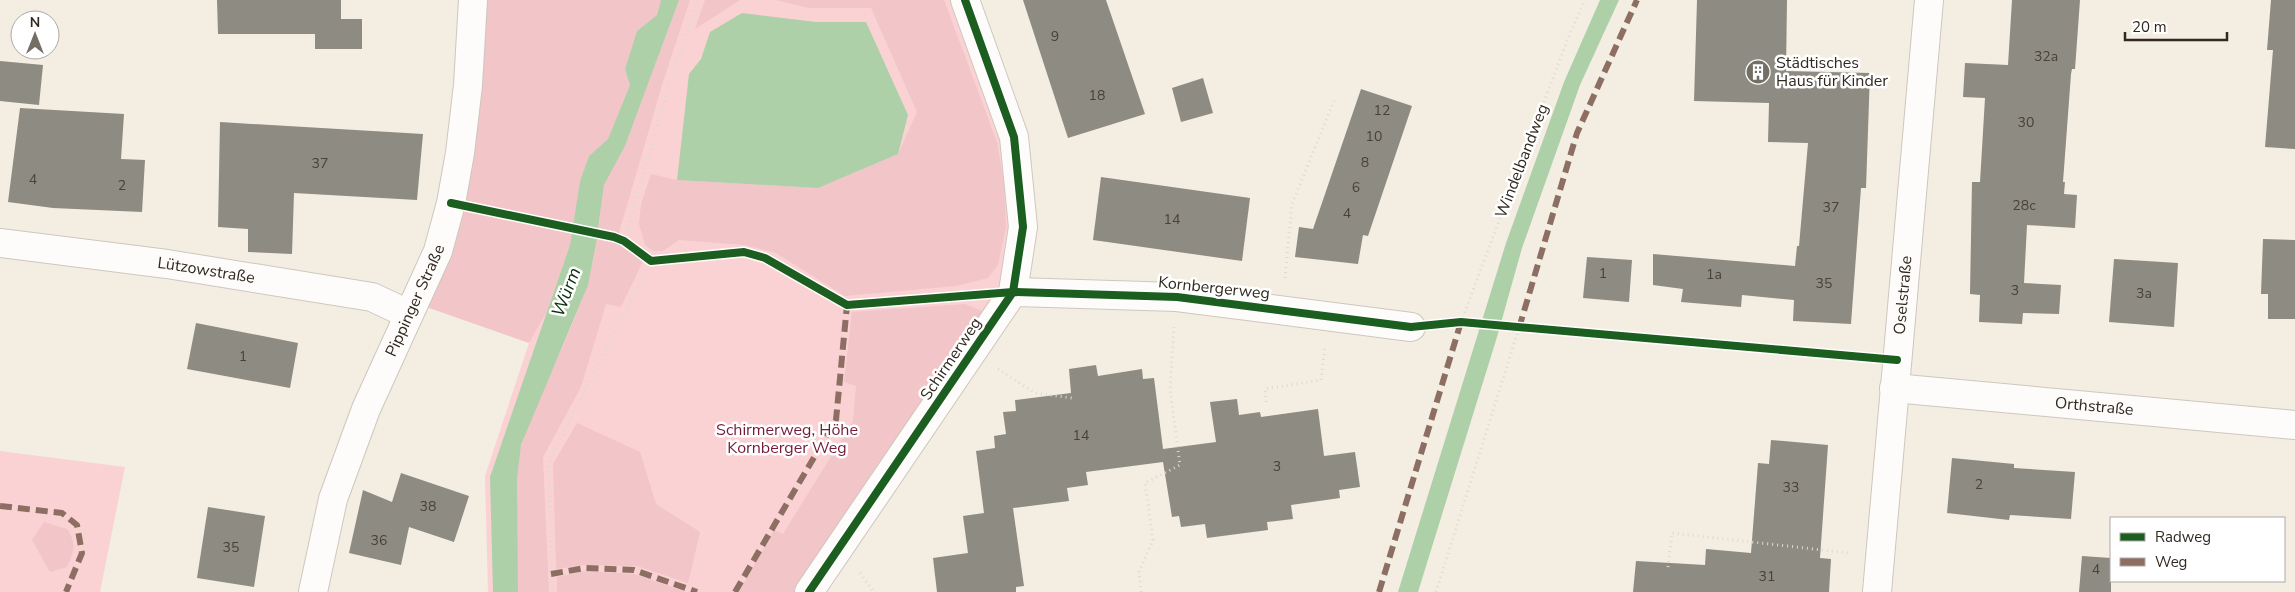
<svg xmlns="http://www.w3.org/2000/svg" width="2295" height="592" viewBox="0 0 2295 592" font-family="'Nunito Sans',sans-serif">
  <rect width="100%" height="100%" fill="#f4ede2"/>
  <g fill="#fad2d4">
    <path d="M487,0H974L1023,143L1015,296L818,592H488L485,476L529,343L421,305L481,91Z"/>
    <path d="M0,451L125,467L100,592H0Z"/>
  </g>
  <g fill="#f2c5c8">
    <path d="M487,0H661L657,15L637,31L625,69L630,85L608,139L589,156L580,181L570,245L546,313L529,343L421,305L481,91Z"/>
    <path d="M679,0H690L662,85L618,236L598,232L604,185L625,146Z"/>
    <path d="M705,0H740L695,29Z"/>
    <path d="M776,0H944L997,142L1004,183L1006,227L998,265L988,278L956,286L845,296L776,253L744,245L679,240L663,251H654L645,245L639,224L641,204L651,174L677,180L818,188L898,154L917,112L871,8H809Z"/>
    <path d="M597,238L612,240L643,261L621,307L606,304L581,387L543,457L549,592H518C518,552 510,480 522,444C544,375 588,312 597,238Z"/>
    <path d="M965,304L987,313L803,592H739L774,530L783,534L853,421L856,386L844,382L852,312Z"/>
    <path d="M577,423L640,452L656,504L700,532L688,583L637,566L585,565L556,569L553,464Z"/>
    <path d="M44,522L67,529C77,544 74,552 67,567L50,572L32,540Z"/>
    <path d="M585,571L634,574L686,592H557V577Z"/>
  </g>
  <g fill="#add0a8">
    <path d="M661,0H679L625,146L604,185L596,244L588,285L521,445L517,478L518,592H493L490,477L570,245L580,181L589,156L608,139L630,85L625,69L637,31L657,15Z"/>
    <path d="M1600,0H1619L1580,85L1522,248L1497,337L1418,592H1398L1506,243L1564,82Z"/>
    <path d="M742,13L816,22H866L908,115L898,154L818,188L677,180L689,74L701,59L710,32Z"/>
  </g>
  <g fill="#8e8b82">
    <path d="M217,0H341V19H362V49H315V34H218Z"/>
    <path d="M1023,0H1106L1145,114L1068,138Z"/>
    <path d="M1697,0H1787L1786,71L1870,73L1866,188H1861L1851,324L1793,321L1794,300L1742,295L1741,307L1681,302L1683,289L1653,285V254L1795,266L1797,246H1799L1808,143L1768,142L1769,103L1694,101Z"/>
    <path d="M2012,0H2080L2075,69H2072L2071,74L2063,182H2065L2064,194L2077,195L2075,228L2027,225L2024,283L2061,285L2059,314L2023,313L2022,324L1979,322L1980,295L1970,294L1972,182H1980L1985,98L1963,97L1965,63L2008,65Z"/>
    <path d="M2271,0H2295V149L2265,147L2273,50H2267Z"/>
    <path d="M0,61L43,65L39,105L0,101Z"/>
    <path d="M1203,78L1213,113L1181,122L1172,88Z"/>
    <path d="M1361,89L1412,106L1368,236L1363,235L1358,264L1295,257L1299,227L1313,229Z"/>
    <path d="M20,108L124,114L121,159L145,160L142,212L53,208L8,202Z"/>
    <path d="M220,122L423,134L417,200L294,193L292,254L248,252V229L218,227Z"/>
    <path d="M1101,177L1250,198L1242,261L1093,240Z"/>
    <path d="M2263,239L2295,240V319H2268V294H2261Z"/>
    <path d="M1587,257L1632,260L1629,302L1583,298Z"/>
    <path d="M2114,259L2178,263L2174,327L2109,322Z"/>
    <path d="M196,323L298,343L290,388L187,369Z"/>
    <path d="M1096,365L1098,376L1142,369L1143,379L1154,378L1163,449L1216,442L1210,402L1237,399L1239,415L1260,412L1261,417L1318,409L1324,456L1355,452L1360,487L1339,490L1340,498L1291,505L1293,519L1267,522L1268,530L1207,538L1205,524L1181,527L1179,516L1172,517L1163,462L1086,472L1088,485L1067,488L1069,501L1013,508L1024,586L1016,587V592H937L933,558L968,553L963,516L984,513L976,451L995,448L994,436L1006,434L1003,412L1016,411L1015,400L1071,393L1069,369Z"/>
    <path d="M1771,440L1828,445L1820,558L1831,559L1829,592H1633L1636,561L1705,565L1706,549L1751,553L1758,463L1769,464Z"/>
    <path d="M1952,458L2014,464V468L2075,472L2071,519L2010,515L2009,520L1947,513Z"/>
    <path d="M401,473L469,496L454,542L409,527L401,565L349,553L363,490L392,502Z"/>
    <path d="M208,507L265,516L254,587L197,578Z"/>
    <path d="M2082,556L2111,558V592H2079Z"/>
  </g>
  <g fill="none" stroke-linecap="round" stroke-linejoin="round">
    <defs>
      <g id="street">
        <path id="s1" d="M0,243L167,264L372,297L408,314"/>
        <path d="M1013,292L1177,297L1411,327"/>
        <path id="s2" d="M1894,388L2295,425"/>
        <path d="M809,592L1013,292L1023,227L1014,137L965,0"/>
        <path id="s3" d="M1877,592L1929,0"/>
      </g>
      <g id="secondary">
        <path id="s4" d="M313,592L333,499L366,409L438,251L451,203L460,153L468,85L473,0"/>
      </g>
    </defs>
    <use href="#street" stroke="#cec7be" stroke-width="30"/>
    <use href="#secondary" stroke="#cec7be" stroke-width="30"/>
    <g stroke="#dbd9d6" stroke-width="3" stroke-dasharray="1 4" stroke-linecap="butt">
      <path d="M624,241L671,78L698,0"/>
      <path d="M1285,278L1292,204L1334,101"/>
      <path d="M1461,322L1570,33L1585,0"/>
      <path d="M998,369L1035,393L1072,398"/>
      <path d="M1266,402L1265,389L1321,380L1325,346"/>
      <path d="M1668,567L1672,533L1849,553"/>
      <path d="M860,573L874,592"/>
      <path d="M552,592L549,461L651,261"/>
      <path d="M1141,592L1139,572L1153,540L1145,483L1180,465L1170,390L1174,327"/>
      <path d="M1436,592L1519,328"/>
    </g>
    <use href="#street" stroke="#fdfcfb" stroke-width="28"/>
    <use href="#secondary" stroke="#fdfcfb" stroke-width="28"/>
    <g stroke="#8d6e63" stroke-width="6" stroke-dasharray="12 6" stroke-linecap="butt">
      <path d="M1519,328L1577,133L1637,0"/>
      <path d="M0,506L62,513L77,525L82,553L66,592"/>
      <path d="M551,574L585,568L634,570L697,592"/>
      <path d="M735,592L836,420L847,305"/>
      <path d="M1379,592L1461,322"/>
    </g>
    <defs>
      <g id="cycleway">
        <path d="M451,203L614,237L624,241L651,261L744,252L765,258L847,305L1013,292L1177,297L1411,327L1461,322L1897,360"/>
        <path d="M809,592L1013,292L1023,227L1014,137L965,0"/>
      </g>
    </defs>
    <use href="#cycleway" stroke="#fff" stroke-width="11"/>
    <use href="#cycleway" stroke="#1b5e20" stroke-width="8"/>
  </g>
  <defs>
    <symbol id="building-disc" viewBox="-11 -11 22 22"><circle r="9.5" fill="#756e64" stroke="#fff"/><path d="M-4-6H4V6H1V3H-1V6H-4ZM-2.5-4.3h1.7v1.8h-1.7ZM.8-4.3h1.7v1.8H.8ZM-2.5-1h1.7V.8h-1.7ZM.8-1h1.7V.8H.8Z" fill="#fff"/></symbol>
  </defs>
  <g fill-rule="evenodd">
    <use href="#building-disc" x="1744" y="58" width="28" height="28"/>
  </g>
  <g text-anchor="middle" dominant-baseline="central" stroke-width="5" stroke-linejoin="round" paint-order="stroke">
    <g font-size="14" fill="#484238">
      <text x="1055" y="36">9</text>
      <text x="2046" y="56">32a</text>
      <text x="1097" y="95">18</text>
      <text x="1382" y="110">12</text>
      <text x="2026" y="122">30</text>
      <text x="1374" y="136">10</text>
      <text x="1365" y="162">8</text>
      <text x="320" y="163">37</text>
      <text x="33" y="179">4</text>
      <text x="122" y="185">2</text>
      <text x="1356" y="187">6</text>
      <text x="2024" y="205">28c</text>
      <text x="1831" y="207">37</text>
      <text x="1347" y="213">4</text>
      <text x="1172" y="219">14</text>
      <text x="1603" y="273">1</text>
      <text x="1714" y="274">1a</text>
      <text x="1824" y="283">35</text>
      <text x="2015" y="290">3</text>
      <text x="2144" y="293">3a</text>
      <text x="243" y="356">1</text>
      <text x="1081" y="435">14</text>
      <text x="1277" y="466">3</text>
      <text x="1979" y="484">2</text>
      <text x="1791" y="487">33</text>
      <text x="428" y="506">38</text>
      <text x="379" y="540">36</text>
      <text x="231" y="547">35</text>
      <text x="2096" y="569">4</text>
      <text x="1767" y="576">31</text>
    </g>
    <g font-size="16" fill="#302920" stroke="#fff" text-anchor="start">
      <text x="1776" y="63">Städtisches<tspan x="1776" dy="18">Haus für Kinder</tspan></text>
    </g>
    <g font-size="16" fill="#302920" stroke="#fff">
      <text transform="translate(1522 161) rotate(-69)">Windelbandweg</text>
      <text stroke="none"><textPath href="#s1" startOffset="208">Lützowstraße</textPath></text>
      <text transform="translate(1214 288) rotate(6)">Kornbergerweg</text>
      <text stroke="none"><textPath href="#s3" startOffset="298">Oselstraße</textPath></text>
      <text stroke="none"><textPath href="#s4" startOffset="310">Pippinger Straße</textPath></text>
      <text transform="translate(951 359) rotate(-56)">Schirmerweg</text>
      <text stroke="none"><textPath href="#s2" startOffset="201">Orthstraße</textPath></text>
    </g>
    <g font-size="16" fill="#731c38" stroke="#fff">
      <text x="787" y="430">Schirmerweg, Höhe<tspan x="787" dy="18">Kornberger Weg</tspan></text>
    </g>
    <g font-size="18" font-style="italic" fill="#0c3311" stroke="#fff">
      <text transform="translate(566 292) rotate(-69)">Würm</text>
    </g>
  </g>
  <rect x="2110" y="517" width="175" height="65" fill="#ffffff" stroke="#aca9a6"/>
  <rect x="2120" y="533" width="25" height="8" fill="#1b5e20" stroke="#aca9a6"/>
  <text x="2155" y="542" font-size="15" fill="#302920">Radweg</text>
  <rect x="2120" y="558" width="25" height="8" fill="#8d6e63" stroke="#aca9a6"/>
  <text x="2155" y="567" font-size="15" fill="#302920">Weg</text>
  <g transform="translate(35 35)"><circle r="24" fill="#ffffff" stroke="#aca9a6"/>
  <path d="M0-4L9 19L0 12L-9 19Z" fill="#756e64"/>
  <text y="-8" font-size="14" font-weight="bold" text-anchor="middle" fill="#302920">N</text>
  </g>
  <path d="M2125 32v8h102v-8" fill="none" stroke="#302920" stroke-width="2.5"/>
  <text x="2132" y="32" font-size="15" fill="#302920" stroke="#ffffff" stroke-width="4" paint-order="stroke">20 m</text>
</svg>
